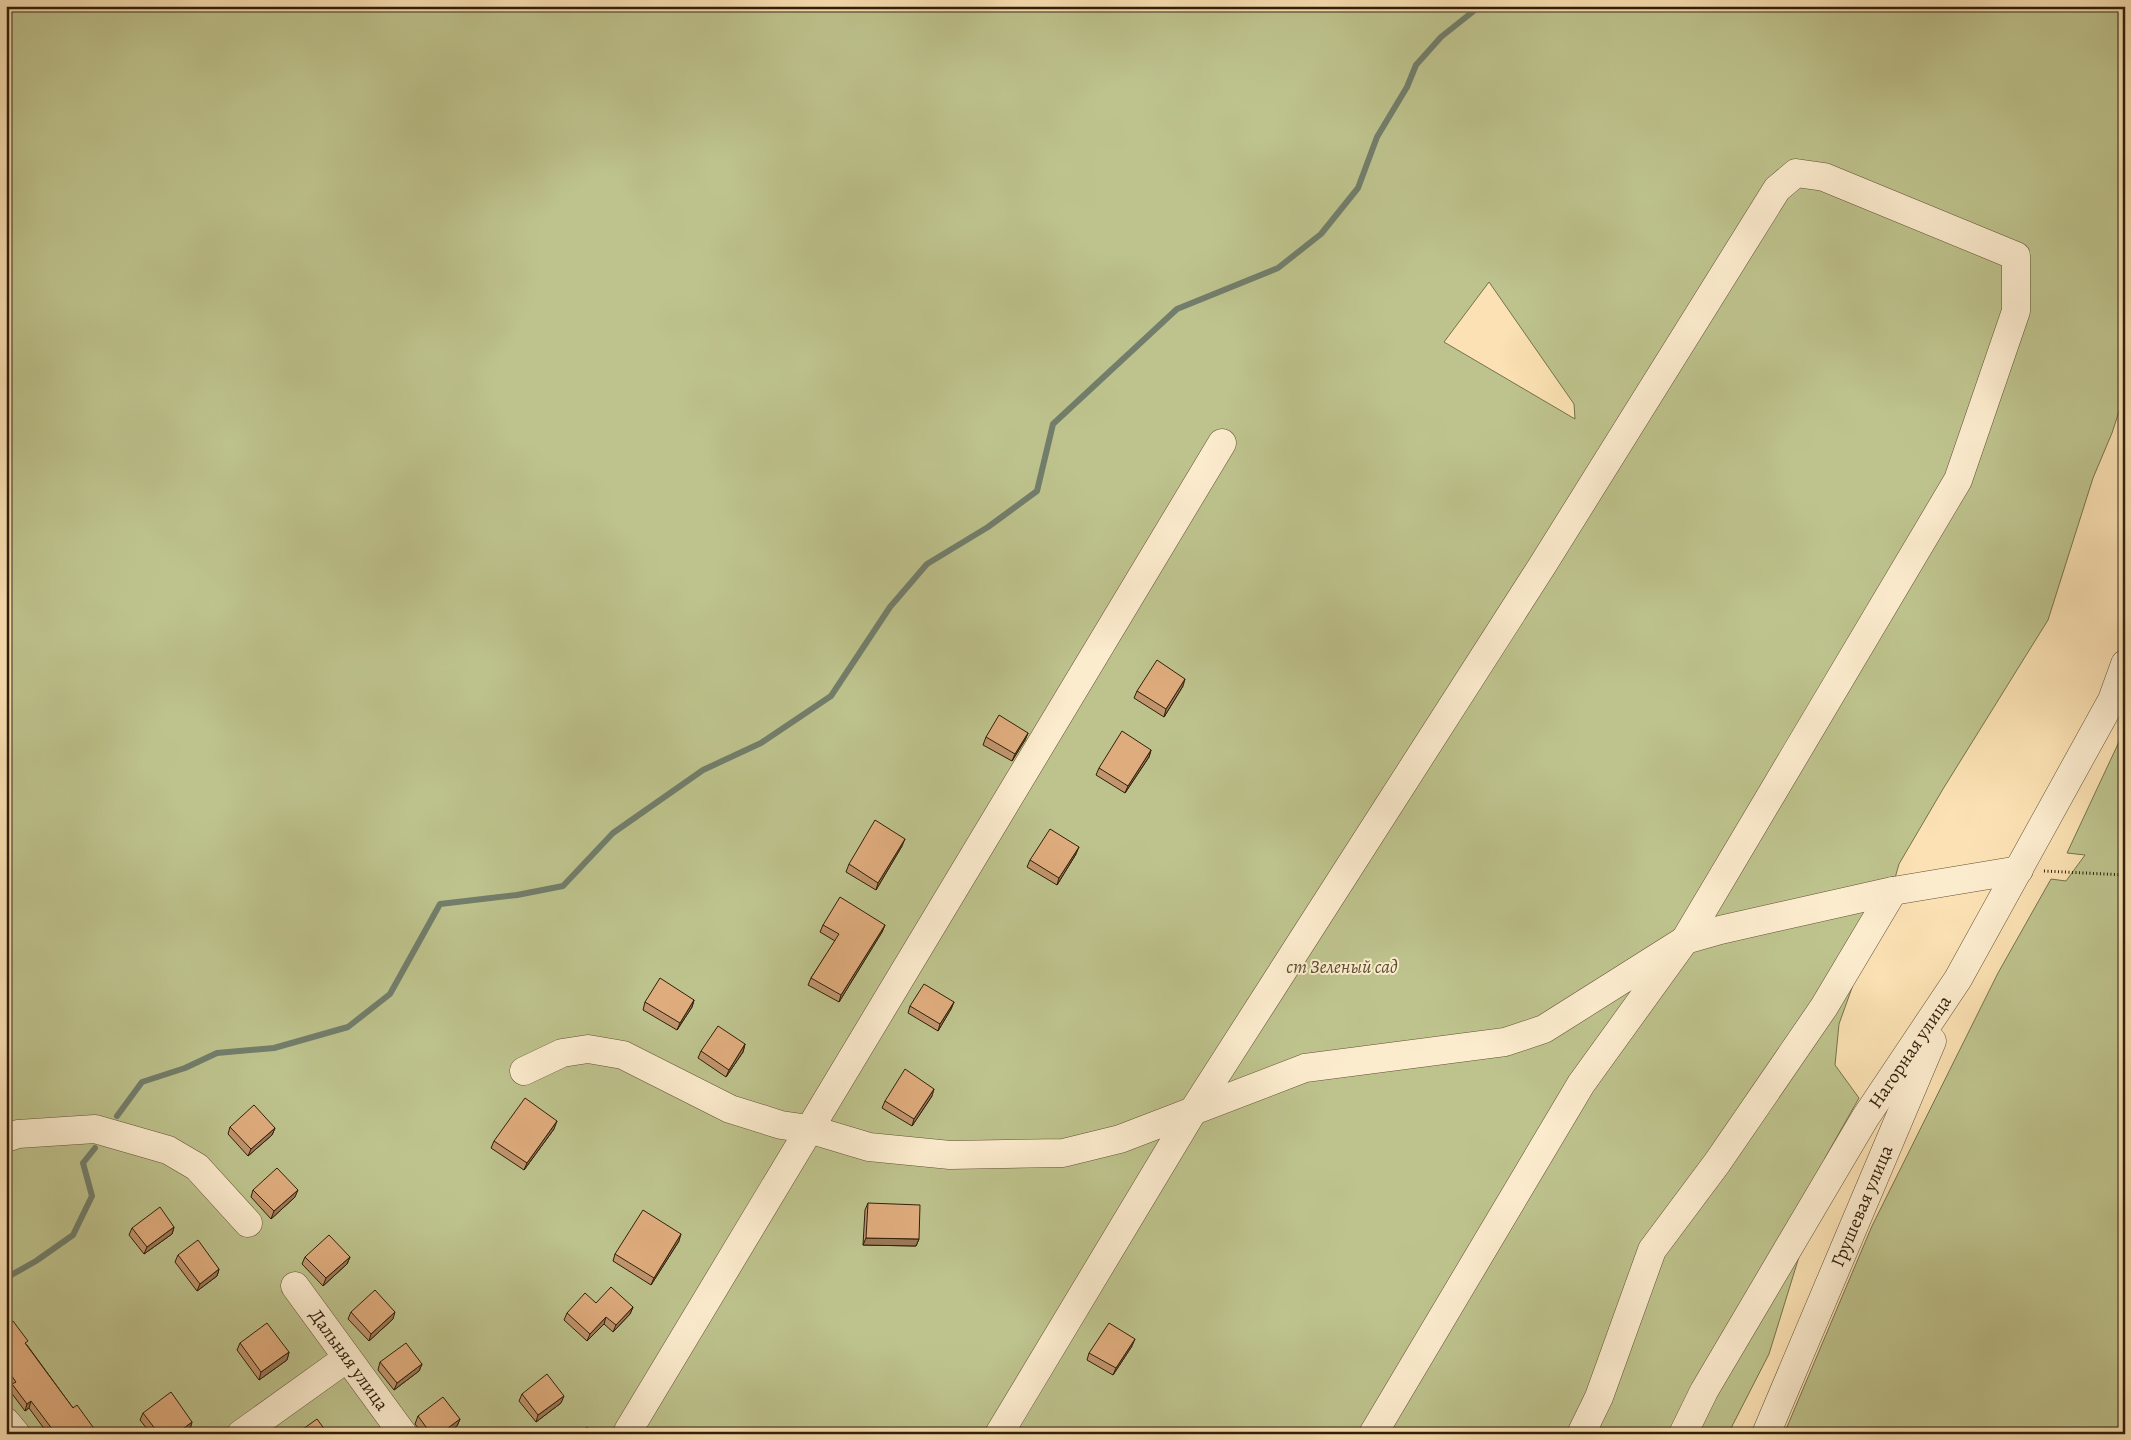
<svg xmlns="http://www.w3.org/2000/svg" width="2131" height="1440" viewBox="0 0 2131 1440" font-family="Alegreya,serif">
  <rect width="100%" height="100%" fill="#fbe1b3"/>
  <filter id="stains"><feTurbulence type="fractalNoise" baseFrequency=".004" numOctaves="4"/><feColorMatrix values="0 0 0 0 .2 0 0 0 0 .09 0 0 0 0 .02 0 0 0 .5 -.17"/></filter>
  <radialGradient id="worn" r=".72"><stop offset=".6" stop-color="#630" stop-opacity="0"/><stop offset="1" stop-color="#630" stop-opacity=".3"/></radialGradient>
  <g fill="#bec38d" stroke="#76714c" fill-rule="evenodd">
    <path d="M6,6H2125V393L2112,433L2093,478L2048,620L1943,789L1899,864L1893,885L1872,932L1839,1024L1835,1065L1859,1098L1825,1158L1824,1176L1769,1354L1728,1434H6ZM1489,282L1574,404L1575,419L1444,342Z"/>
    <path d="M2125,729V1434H1784L1872,1226L1998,973L2051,879L2066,881L2085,855L2067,853Z"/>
  </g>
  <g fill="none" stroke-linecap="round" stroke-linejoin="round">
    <g stroke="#727e6b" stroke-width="6">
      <path d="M117,1116L142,1082L185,1068L217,1053L274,1048L348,1027L390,994L440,904L517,895L563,886L613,833L703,770L761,743L831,696L890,607L927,564L988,527L1037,491L1053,424L1177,309L1278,268L1321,234L1358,188L1377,137L1407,87L1416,65L1441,37L1480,6"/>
      <path d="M6,1278L36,1261L73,1235L92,1196L83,1163L95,1148"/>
    </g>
    <defs>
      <g id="minor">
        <path d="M524,1071L562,1053L588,1049L623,1055L730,1109L781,1125L809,1129L869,1147L950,1155L1063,1153L1120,1139L1305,1068L1505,1042L1544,1029L1685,940L1720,930L1893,891L2019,870"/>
        <path d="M6,1138L18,1134L95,1129L168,1150L197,1167L248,1223"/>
        <path d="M295,1286L403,1434"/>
        <path d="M6,1422L16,1434"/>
        <path d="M628,1431L1222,443"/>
        <path d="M241,1434L347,1358"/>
        <path d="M999,1434L1193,1111L1542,566L1777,189L1796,173L1824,177L2016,256V311L1958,480L1685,940L1581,1084L1373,1434"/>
        <path d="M1581,1434L1599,1397L1652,1250L1717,1163L1824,1007L1893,891"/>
        <path d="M1683,1434L1704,1391L1865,1118L1958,979L2112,700L2125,664"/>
        <path d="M1766,1434L1932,1041"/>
      </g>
    </defs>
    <use href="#minor" stroke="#625034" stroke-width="29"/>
    <path stroke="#2f1f0a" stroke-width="3" stroke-dasharray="1 2.5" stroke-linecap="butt" d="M2044,871L2125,875"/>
    <use href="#minor" stroke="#fcecce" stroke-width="28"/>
  </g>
  <g fill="#c0946c" stroke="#2f1f0a">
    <path d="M1183,686L1164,717L1134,698L1137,691Z"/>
    <path d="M1028,733L1025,740L1012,761L983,745L986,737Z"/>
    <path d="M1151,750L1149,757L1125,793L1096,775L1099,768Z"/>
    <path d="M902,846L876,890L846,872L849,864Z"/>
    <path d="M1076,854L1057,885L1027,867L1030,860Z"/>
    <path d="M823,925H885L882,932L839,1002L808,985L811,978L835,941L820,932Z"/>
    <path d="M694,1000L692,1007L677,1030L643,1010L645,1002Z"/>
    <path d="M954,1002L951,1009L938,1031L908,1013L910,1006Z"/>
    <path d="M745,1044L743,1052L726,1077L698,1058L701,1051Z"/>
    <path d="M932,1096L912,1126L882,1108L885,1101Z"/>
    <path d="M230,1127L275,1128L272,1135L248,1156L228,1134Z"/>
    <path d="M554,1129L524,1170L491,1148L494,1141Z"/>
    <path d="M253,1190L295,1197L271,1219L251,1197Z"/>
    <path d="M868,1203L919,1239L916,1246L863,1245L865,1210Z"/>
    <path d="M174,1227L172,1234L144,1254L129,1235L132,1228Z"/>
    <path d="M679,1241L651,1285L613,1261L615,1254Z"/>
    <path d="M178,1255L219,1269L217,1276L197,1291L175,1262Z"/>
    <path d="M305,1257H350L347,1264L323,1286L302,1264Z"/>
    <path d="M596,1303L633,1307L630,1314L613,1332L604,1324L587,1341L564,1320L567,1313Z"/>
    <path d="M351,1312L393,1319L369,1341L348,1319Z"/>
    <path d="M6,1326L27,1345L73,1408L98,1434H48L29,1408L25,1411L10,1391L12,1386L6,1379Z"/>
    <path d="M240,1343L289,1352L287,1360L259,1380L237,1350Z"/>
    <path d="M1132,1346L1113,1375L1087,1360L1089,1353Z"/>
    <path d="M380,1362L422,1364L419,1371L394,1390L378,1370Z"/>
    <path d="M522,1394L561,1403L536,1422L519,1401Z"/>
    <path d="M143,1413L192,1422L190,1429L183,1434H151L140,1420Z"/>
    <path d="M418,1416L460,1419L457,1426L447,1434H423L415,1424Z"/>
  </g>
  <g fill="#9c7858" stroke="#2f1f0a">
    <path d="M1185,679L1183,686L1164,717L1166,709Z"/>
    <path d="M1028,733L1025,740L1012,761L1015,754Z"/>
    <path d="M1151,750L1149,757L1125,793L1128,786Z"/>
    <path d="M905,839L902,846L876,890L878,883Z"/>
    <path d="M1079,847L1076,854L1057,885L1059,878Z"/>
    <path d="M885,925L882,932L839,1002L841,995Z"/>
    <path d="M694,1000L692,1007L677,1030L680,1023Z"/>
    <path d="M954,1002L951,1009L938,1031L940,1024Z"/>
    <path d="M745,1044L743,1052L726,1077L729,1070Z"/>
    <path d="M934,1089L932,1096L912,1126L914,1119Z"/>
    <path d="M557,1121L554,1129L524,1170L527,1163Z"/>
    <path d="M275,1128L272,1135L248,1156L251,1149Z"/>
    <path d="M298,1190L295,1197L271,1219L274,1211Z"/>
    <path d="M174,1227L172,1234L144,1254L147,1247Z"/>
    <path d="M681,1234L679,1241L651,1285L654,1278Z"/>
    <path d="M866,1238L919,1239L916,1246L863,1245Z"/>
    <path d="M350,1257L347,1264L323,1286L326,1278Z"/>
    <path d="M219,1269L217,1276L197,1291L200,1284Z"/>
    <path d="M633,1307L630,1314L613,1332L616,1325Z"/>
    <path d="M395,1312L393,1319L369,1341L371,1334Z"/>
    <path d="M606,1317L604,1324L587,1341L590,1334Z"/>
    <path d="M1135,1339L1132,1346L1113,1375L1116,1368Z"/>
    <path d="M289,1352L287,1360L259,1380L261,1372Z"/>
    <path d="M422,1364L419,1371L394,1390L397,1383Z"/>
    <path d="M564,1396L561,1403L536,1422L538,1415Z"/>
    <path d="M31,1401L29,1408L25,1411L27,1404Z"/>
    <path d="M460,1419L457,1426L447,1434H440Z"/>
    <path d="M192,1422L190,1429L183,1434H176Z"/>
  </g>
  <g fill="#dfac7d" stroke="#2f1f0a">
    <path d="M1157,660L1185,679L1166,709L1137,691Z"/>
    <path d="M999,715L1028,733L1015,754L986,737Z"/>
    <path d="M1122,731L1151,750L1128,786L1099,768Z"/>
    <path d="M875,820L905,839L878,883L849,864Z"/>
    <path d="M1050,829L1079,847L1059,878L1030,860Z"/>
    <path d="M840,897L885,925L841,995L811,978L839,934L823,925Z"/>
    <path d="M660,978L694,1000L680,1023L645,1002Z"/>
    <path d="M924,984L954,1002L940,1024L910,1006Z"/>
    <path d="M718,1026L745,1044L729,1070L701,1051Z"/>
    <path d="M905,1069L934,1089L914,1119L885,1101Z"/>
    <path d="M525,1098L557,1121L527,1163L494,1141Z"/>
    <path d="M254,1105L275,1128L251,1149L230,1127Z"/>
    <path d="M277,1168L298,1190L274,1211L253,1190Z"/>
    <path d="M868,1203L920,1205L919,1239L866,1238Z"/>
    <path d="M160,1207L174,1227L147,1247L132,1228Z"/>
    <path d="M643,1210L681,1234L654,1278L615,1254Z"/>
    <path d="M329,1235L350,1257L326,1278L305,1257Z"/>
    <path d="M198,1240L219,1269L200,1284L178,1255Z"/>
    <path d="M611,1287L633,1307L616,1325L606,1317L590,1334L567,1313L585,1293L596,1303Z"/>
    <path d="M375,1290L395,1312L371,1334L351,1312Z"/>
    <path d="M13,1321L28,1341L25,1343L73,1408L77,1405L98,1434H56L31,1401L27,1404L12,1384L16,1382L6,1368V1326Z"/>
    <path d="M267,1323L289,1352L261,1372L240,1343Z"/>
    <path d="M1109,1323L1135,1339L1116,1368L1089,1353Z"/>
    <path d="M406,1343L422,1364L397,1383L380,1362Z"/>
    <path d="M547,1374L564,1396L538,1415L522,1394Z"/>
    <path d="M171,1392L192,1422L176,1434H159L143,1413Z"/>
    <path d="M443,1397L460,1419L440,1434H431L418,1416Z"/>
    <path d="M317,1419L328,1434H296Z"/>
    <path d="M587,1427L594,1434H579Z"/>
  </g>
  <g text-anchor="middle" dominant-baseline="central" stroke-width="4" stroke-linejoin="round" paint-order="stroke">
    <g font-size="19" font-style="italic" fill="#5a5031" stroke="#fcecce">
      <text x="1342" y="967">ст Зеленый сад</text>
    </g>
    <g font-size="19" fill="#2f1f0a" stroke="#fcecce">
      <text transform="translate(1910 1052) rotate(-56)">Нагорная улица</text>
      <text transform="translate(1862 1206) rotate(-67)">Грушевая улица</text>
      <text transform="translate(349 1360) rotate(54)">Дальняя улица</text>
    </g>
  </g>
  <rect width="2131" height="1440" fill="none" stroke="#fbe1b3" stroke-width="25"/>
  <rect x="8" y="8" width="2116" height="1425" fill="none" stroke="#2f1f0a" stroke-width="2.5"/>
  <rect x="12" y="12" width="2106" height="1415" fill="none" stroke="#2f1f0a"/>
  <rect width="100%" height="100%" filter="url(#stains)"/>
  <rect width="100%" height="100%" fill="url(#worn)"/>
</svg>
